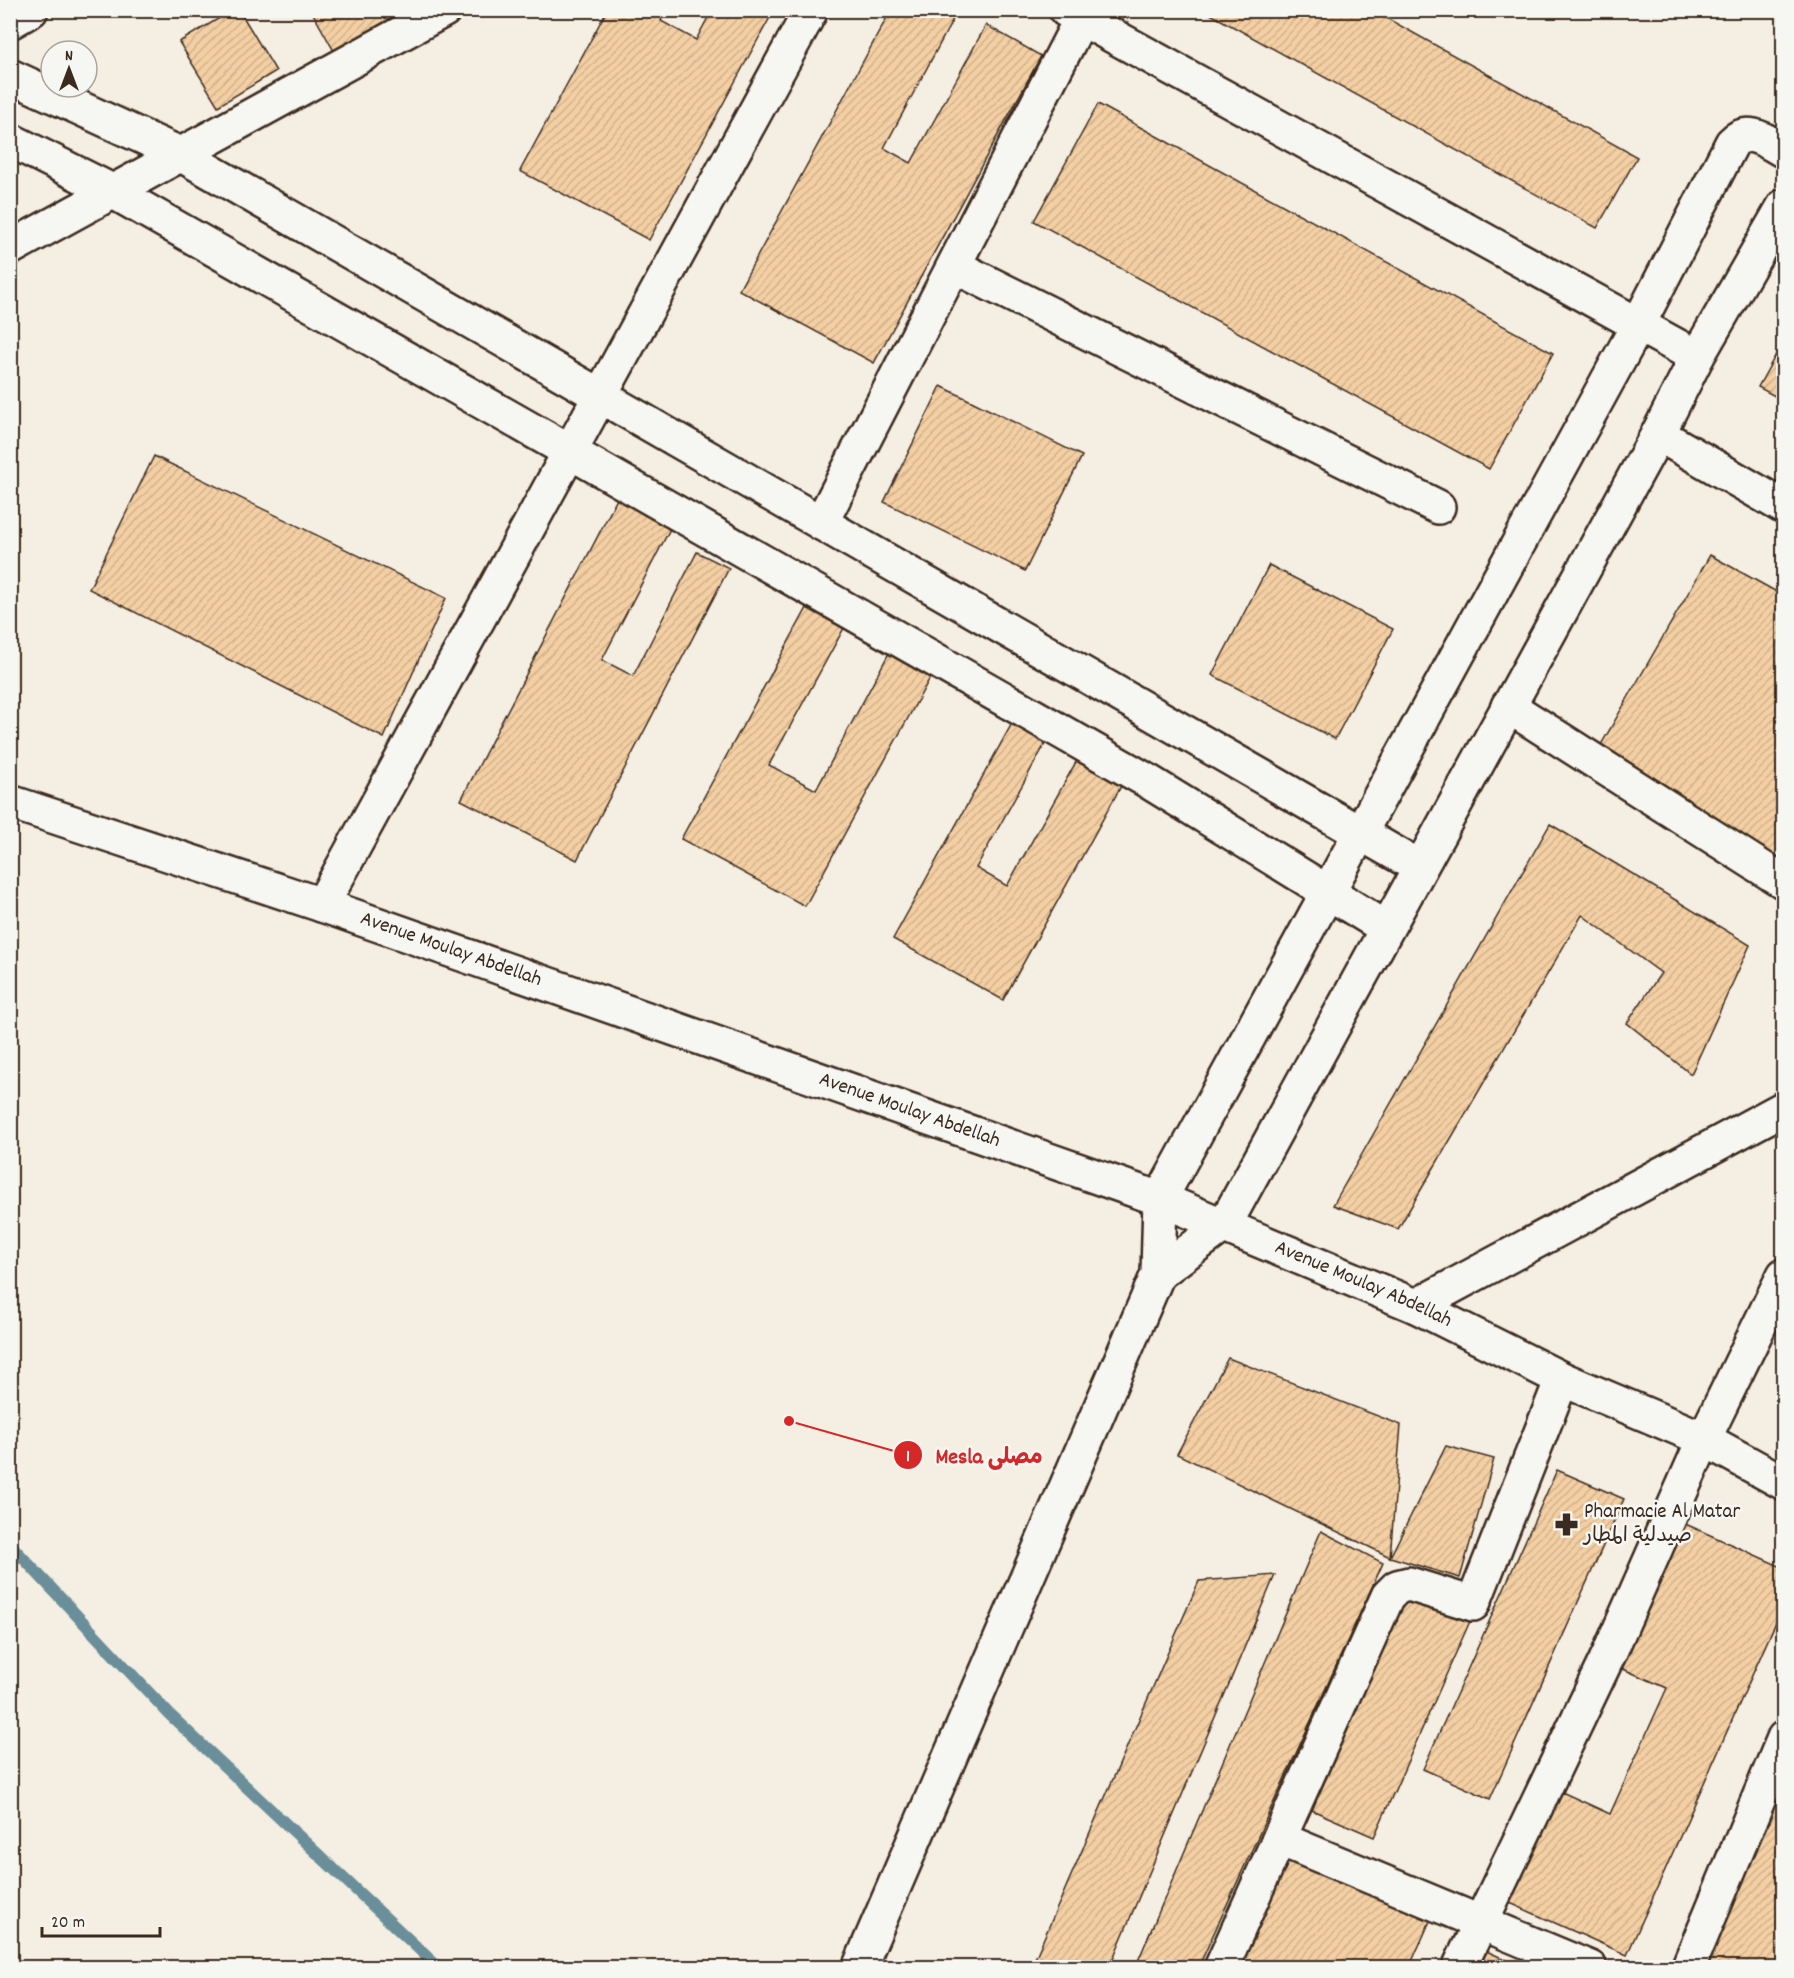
<svg xmlns="http://www.w3.org/2000/svg" width="1794" height="1978" viewBox="0 0 1794 1978" font-family="Dekko,'Playpen Sans Arabic',sans-serif">
  <defs>
    <pattern id="building-hatch" width="6" height="6" patternUnits="userSpaceOnUse" patternTransform="scale(1.5)"><rect width="6" height="6" fill="#f3cfa3"/><path d="M-1 1l2-2M0 6l6-6M5 7l2-2" fill="none" stroke="#d1b28c"/></pattern>
  </defs>
  <rect width="100%" height="100%" fill="#f5eee2"/>
  <filter id="ink" filterUnits="userSpaceOnUse"><feTurbulence type="fractalNoise" baseFrequency=".0167" numOctaves="2"/><feDisplacementMap in="SourceGraphic" scale="12" xChannelSelector="R" yChannelSelector="G"/><feConvolveMatrix kernelMatrix="1 2 1 2 8 2 1 2 1" color-interpolation-filters="sRGB"/></filter>
  <g filter="url(#ink)">
    <g fill="none" stroke-linecap="round" stroke-linejoin="round">
      <path stroke="#6a8f9a" stroke-width="12" d="M10,1544L169,1714L439,1968"/>
    </g>
    <g fill="url(#building-hatch)" stroke="#3b2a1e" stroke-width="1.5">
      <path d="M233,10H239L276,71L218,106L179,42Z"/>
      <path d="M311,10H383L389,20L334,51Z"/>
      <path d="M607,10H666L661,21L696,40L712,10H774L649,240L520,171Z"/>
      <path d="M891,10H958L884,148L911,163L986,25L1041,56L874,363L739,290Z"/>
      <path d="M1203,10H1372L1637,157L1597,228Z"/>
      <path d="M1098,104L1553,353L1489,469L1034,221Z"/>
      <path d="M1784,340V401L1758,387Z"/>
      <path d="M941,386L1082,456L1025,571L884,502Z"/>
      <path d="M154,456L446,598L384,738L89,589Z"/>
      <path d="M618,497L672,525L602,660L633,676L697,552L729,568L577,860L461,800Z"/>
      <path d="M1710,555L1784,596V864L1594,757Z"/>
      <path d="M1269,565L1393,629L1335,739L1212,675Z"/>
      <path d="M807,608L844,628L769,765L816,790L889,653L931,676L805,906L681,839Z"/>
      <path d="M1015,718L1049,737L976,868L1007,886L1081,753L1126,777L1003,1000L893,939Z"/>
      <path d="M1550,824L1750,945L1691,1074L1627,1023L1661,973L1582,915L1398,1229L1333,1205Z"/>
      <path d="M1228,1358L1401,1425L1390,1557L1177,1454Z"/>
      <path d="M1446,1446L1494,1459L1460,1578L1390,1557Z"/>
      <path d="M1557,1470L1624,1499L1490,1799L1423,1769Z"/>
      <path d="M1672,1518L1784,1568V1604L1627,1955L1501,1899L1551,1787L1610,1814L1667,1688L1607,1662Z"/>
      <path d="M1321,1531L1383,1563L1198,1968H1135Z"/>
      <path d="M1275,1575L1109,1968H1031L1199,1581Z"/>
      <path d="M1409,1591L1471,1619L1374,1837L1312,1810Z"/>
      <path d="M1784,1782V1968H1701Z"/>
      <path d="M1288,1855L1431,1919L1409,1968H1237Z"/>
      <path d="M1482,1949L1524,1968H1473Z"/>
    </g>
    <g fill="none" stroke-linecap="round" stroke-linejoin="round">
      <defs>
        <g id="minor">
          <path d="M1066,10L1697,357"/>
          <path d="M10,22L31,10"/>
          <path d="M10,76L180,154L1419,867"/>
          <path d="M10,140L112,191L1146,780L1386,928"/>
          <path d="M10,248L444,10"/>
          <path d="M954,266L1438,507"/>
          <path d="M1658,434L1784,507"/>
          <path d="M821,523L1081,19"/>
          <path d="M1508,706L1784,882"/>
          <path d="M322,905L811,10"/>
          <path d="M1158,1274L1225,1224L1658,434L1697,357L1784,206"/>
          <path d="M1416,1306L1784,1108"/>
          <path d="M1280,1839L1590,1968"/>
          <path d="M859,1968L1158,1274L1160,1199L1638,325L1732,143C1748,126 1766,141 1784,151"/>
          <path d="M1221,1968L1388,1596L1397,1587L1409,1584L1473,1604L1562,1379"/>
          <path d="M1459,1968L1609,1654L1704,1439L1784,1275"/>
          <path d="M1688,1968L1784,1738"/>
        </g>
        <g id="major">
          <path id="s1" d="M10,802L322,905L1160,1199L1416,1306L1562,1379L1704,1439L1784,1483"/>
        </g>
      </defs>
      <use href="#minor" stroke="#3b2a1e" stroke-width="38"/>
      <use href="#major" stroke="#3b2a1e" stroke-width="38"/>
      <use href="#minor" stroke="#f6f6f2" stroke-width="33"/>
      <use href="#major" stroke="#f6f6f2" stroke-width="33"/>
    </g>
  </g>
  <defs>
    <symbol id="pharmacy-bare" viewBox="-9 -9 18 18"><path d="M-2-6h4v4h4v4h-4v4h-4v-4h-4v-4h4Z" fill="#3b2a1e" stroke="#f6f6f2" stroke-width="2.5" paint-order="stroke"/></symbol>
  </defs>
  <g fill-rule="evenodd">
    <use href="#pharmacy-bare" x="1550" y="1508" width="33" height="33"/>
  </g>
  <g text-anchor="middle" dominant-baseline="central" stroke-width="5" stroke-linejoin="round" paint-order="stroke">
    <g font-size="21" fill="#3b2a1e" stroke="#f6f6f2">
      <text stroke="none"><textPath href="#s1" startOffset="465">Avenue Moulay Abdellah</textPath></text>
      <text stroke="none"><textPath href="#s1" startOffset="951">Avenue Moulay Abdellah</textPath></text>
      <text stroke="none"><textPath href="#s1" startOffset="1437">Avenue Moulay Abdellah</textPath></text>
    </g>
    <g font-size="21" fill="#3b2a1e" stroke="#f6f6f2" text-anchor="start">
      <text x="1584" y="1513">Pharmacie Al Matar<tspan x="1584" dy="24">صيدلية المطار</tspan></text>
    </g>
  </g>
  <path fill="none" stroke="#d62828" stroke-width="2" d="M789 1421L908 1455"/>
  <g fill="#d62828" stroke="#f6f6f2" stroke-width="2">
    <circle cx="789" cy="1421" r="6"/>
    <circle cx="908" cy="1455" r="15"/>
  </g>
  <g font-size="18" text-anchor="middle" font-weight="bold" fill="#fff">
    <text x="908" y="1461">1</text>
  </g>
  <g font-size="22" text-anchor="middle" font-weight="bold" fill="#d62828" stroke="#f6f6f2" stroke-width="5" stroke-linejoin="round" paint-order="stroke">
    <text x="989" y="1463">Mesla مصلى</text>
  </g>
  <rect width="1794" height="1978" fill="none" stroke="#f6f6f2" stroke-width="36"/>
  <rect x="18" y="18" width="1758" height="1942" fill="none" stroke="#3b2a1e" stroke-width="2" filter="url(#ink)"/>
  <g transform="translate(69 69)"><circle r="28" fill="#f6f6f2" stroke="#aba49d" stroke-width="1.5"/>
  <path d="M0-4.5L10 22L0 15L-10 22Z" fill="#3b2a1e"/>
  <text y="-9" font-size="16" font-weight="bold" text-anchor="middle" fill="#3b2a1e">N</text>
  </g>
  <path d="M42 1927v9h118v-9" fill="none" stroke="#3b2a1e" stroke-width="3"/>
  <text x="51" y="1927" font-size="18" fill="#3b2a1e" stroke="#f6f6f2" stroke-width="4.5" paint-order="stroke">20 m</text>
</svg>
